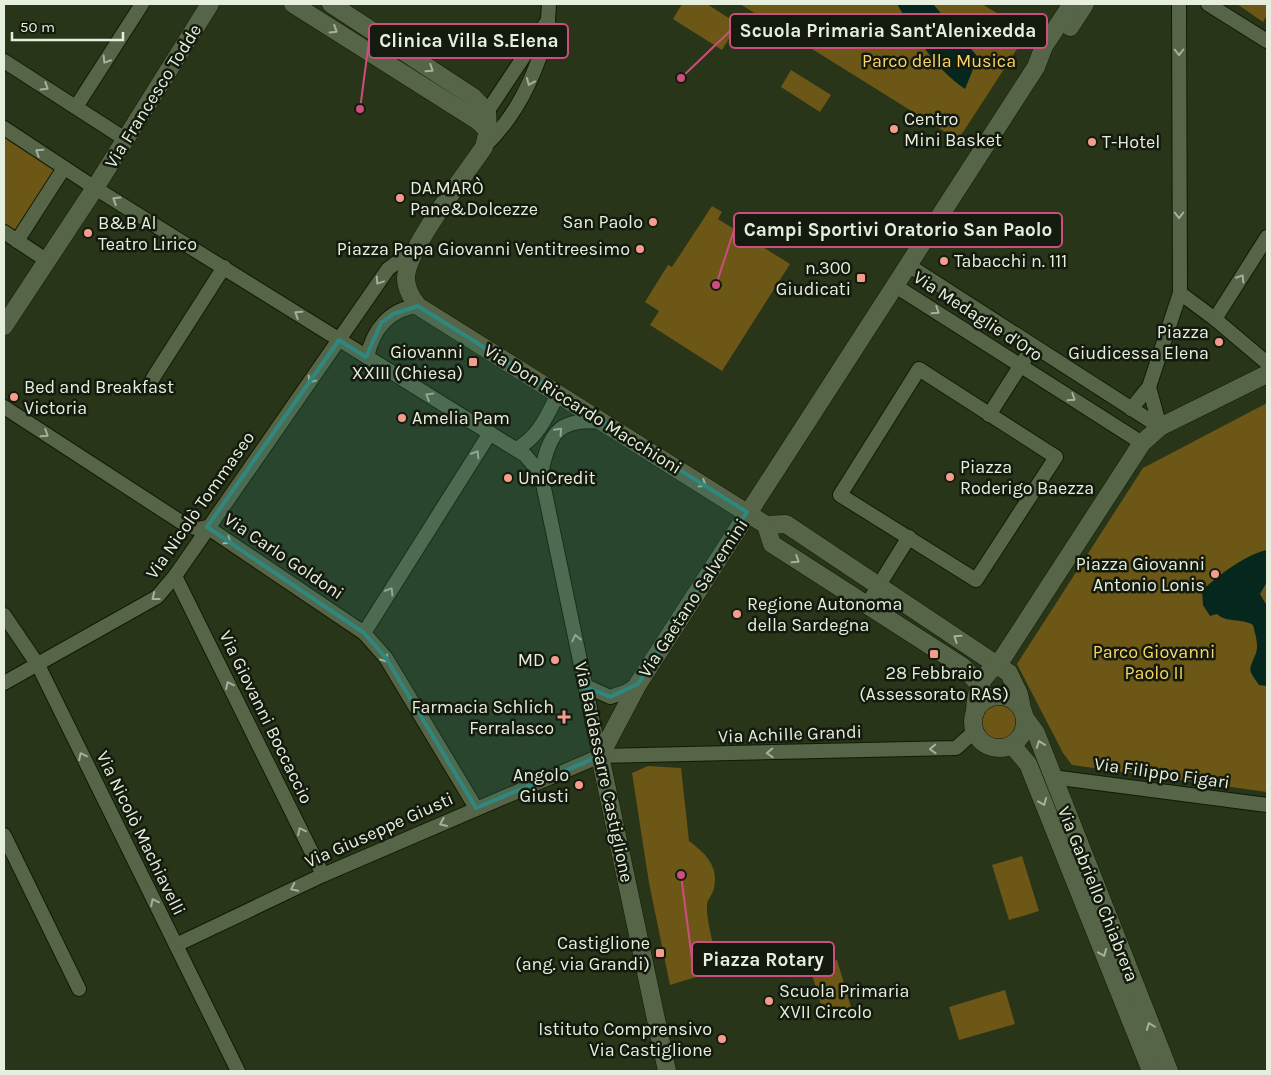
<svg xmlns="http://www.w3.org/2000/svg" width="1271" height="1075" viewBox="0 0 1271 1075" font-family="Karla,sans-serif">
  <rect width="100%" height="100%" fill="#283519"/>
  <g fill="#6c5716">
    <path d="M682,4H707L738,24L722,50L673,19Z"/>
    <path d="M740,4H982L1028,32L958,140Z"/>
    <path d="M1237,4H1267V15L1263,22Z"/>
    <path d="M791,70L831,95L820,112L781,87Z"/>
    <path d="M4,132L59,168L17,232L4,224Z"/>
    <path d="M712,206L722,212L718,219L790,264L722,371L650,325L659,311L645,302L668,265L672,267Z"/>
    <path d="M1267,403V792L1072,765L1063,753L1017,664L1143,468Z"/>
    <circle cx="998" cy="722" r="25"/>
    <path d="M648,766L681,768L689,841C705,853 719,866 714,888C713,894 707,900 707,905C706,922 716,952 719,970L670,985L649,883L632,773Z"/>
    <path d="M1022,856L1039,911L1009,920L992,865Z"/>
    <path d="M837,960L851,1007L824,1015L810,968Z"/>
    <path d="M1005,990L1015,1024L959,1040L949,1007Z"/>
  </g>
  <g fill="#06271d">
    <path d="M897,4H933L978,57L965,89C933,67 916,36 897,4Z"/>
    <path d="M1267,550V582L1260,594L1267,606V686L1259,685C1247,668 1249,671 1256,653C1259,646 1255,633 1253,625C1242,618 1226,623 1217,614L1210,616L1203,605L1202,590C1220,575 1244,555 1267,550Z"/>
  </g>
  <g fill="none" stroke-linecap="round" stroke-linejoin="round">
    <defs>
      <g id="minor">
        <path d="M1208,4L1267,41"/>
        <path d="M4,61L125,139"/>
        <path d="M76,107L142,4"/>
        <path d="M487,112L548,20L549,4"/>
        <path d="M4,128L95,188L525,455L541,474"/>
        <path d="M484,147C511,121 527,92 540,56C545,43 550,34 548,20"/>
        <path d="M4,232L46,260"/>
        <path d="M17,241L64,168"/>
        <path d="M908,265L1160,427"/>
        <path d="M894,285L1142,443"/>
        <path d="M1180,293L1215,319L1267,363"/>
        <path d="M1215,319L1267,237"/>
        <path d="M367,357C373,330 389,309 418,306"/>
        <path d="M919,369L1056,457L976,580L840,495Z"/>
        <path d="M153,378L224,267"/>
        <path d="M4,407L184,524L198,529L207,527L364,633L386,658L476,808"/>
        <path d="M1131,409L1149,387"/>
        <path d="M989,415L1033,346"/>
        <path d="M1160,427L1149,387L1180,293L1179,4"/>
        <path d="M516,449C538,438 547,416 558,394"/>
        <path d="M175,576L323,875"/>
        <path d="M866,606L909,537"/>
        <path d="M4,615L38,665L238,1071"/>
        <path d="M364,633L490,433"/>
        <path d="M4,683L157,597L175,576L388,269L415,249"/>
        <path d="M586,686L610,697L625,692L638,684"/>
        <path d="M600,756L541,474C549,434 558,417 602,422"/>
        <path d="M600,756L956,748L975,731"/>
        <path d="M1052,777L1267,805"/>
        <path d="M4,835L79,989"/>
        <path d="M176,945L323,875L600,756"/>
      </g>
      <g id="tertiary">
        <path d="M293,4L478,121L488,130L484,147C466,174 406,250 406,278C406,288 412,299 418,306L766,525L786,524L1009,673L1019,694L1022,709"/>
        <path d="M331,4L473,97L487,112L488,130"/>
        <path d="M1070,27L1085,4"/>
        <path d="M4,326L95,188L210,4"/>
        <path d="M766,525L772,544L962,666L980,685"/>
        <circle cx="999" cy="722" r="26"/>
        <path d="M975,713C975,693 981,675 998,665L1142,443L1160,427L1267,374"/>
        <path d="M1025,718L1036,733L1169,1071"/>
        <path d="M1012,745L1028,764L1151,1071"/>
        <path d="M667,1071L600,756L638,684L1036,67L1044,46L1072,4"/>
      </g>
    </defs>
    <use href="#minor" stroke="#101c03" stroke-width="16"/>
    <use href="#tertiary" stroke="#101c03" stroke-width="19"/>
    <use href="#minor" stroke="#566547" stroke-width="14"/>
    <use href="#tertiary" stroke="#566547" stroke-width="18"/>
  </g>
  <defs><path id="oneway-chevron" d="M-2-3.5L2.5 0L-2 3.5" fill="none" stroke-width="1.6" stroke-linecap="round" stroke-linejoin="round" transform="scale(1.25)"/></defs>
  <g stroke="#a5b19a">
    <use href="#oneway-chevron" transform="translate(334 30) rotate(32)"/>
    <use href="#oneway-chevron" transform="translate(1179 52) rotate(90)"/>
    <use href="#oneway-chevron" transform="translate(106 60) rotate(122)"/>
    <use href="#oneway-chevron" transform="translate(430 69) rotate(33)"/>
    <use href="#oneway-chevron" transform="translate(530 82) rotate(113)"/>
    <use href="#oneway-chevron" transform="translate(45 87) rotate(32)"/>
    <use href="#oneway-chevron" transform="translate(39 152) rotate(-147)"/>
    <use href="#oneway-chevron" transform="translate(116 200) rotate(-148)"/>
    <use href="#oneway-chevron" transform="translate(1179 215) rotate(90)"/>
    <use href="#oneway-chevron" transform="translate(1241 278) rotate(-57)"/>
    <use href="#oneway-chevron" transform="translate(379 281) rotate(124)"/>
    <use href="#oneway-chevron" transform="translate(936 311) rotate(33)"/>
    <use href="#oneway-chevron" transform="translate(298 314) rotate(-147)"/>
    <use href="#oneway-chevron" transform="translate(311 380) rotate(125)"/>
    <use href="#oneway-chevron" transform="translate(429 396) rotate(-149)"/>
    <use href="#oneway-chevron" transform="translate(1072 398) rotate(33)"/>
    <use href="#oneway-chevron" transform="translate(559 431) rotate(-47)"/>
    <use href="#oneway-chevron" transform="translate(45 434) rotate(33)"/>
    <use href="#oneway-chevron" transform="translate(476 454) rotate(-58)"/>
    <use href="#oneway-chevron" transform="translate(703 484) rotate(32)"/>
    <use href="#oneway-chevron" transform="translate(228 541) rotate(34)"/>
    <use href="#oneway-chevron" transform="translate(796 560) rotate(33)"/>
    <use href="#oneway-chevron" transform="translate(390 591) rotate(-58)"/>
    <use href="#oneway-chevron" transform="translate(155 597) rotate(142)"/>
    <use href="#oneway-chevron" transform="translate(576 638) rotate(-102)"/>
    <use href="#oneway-chevron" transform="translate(957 638) rotate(-146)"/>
    <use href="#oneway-chevron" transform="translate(385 659) rotate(54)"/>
    <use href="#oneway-chevron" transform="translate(229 685) rotate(-116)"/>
    <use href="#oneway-chevron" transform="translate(1040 744) rotate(-110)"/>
    <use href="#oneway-chevron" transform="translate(933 749) rotate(178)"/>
    <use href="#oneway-chevron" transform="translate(770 753) rotate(178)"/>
    <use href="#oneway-chevron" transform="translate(82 756) rotate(-116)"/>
    <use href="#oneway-chevron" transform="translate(1043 802) rotate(68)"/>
    <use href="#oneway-chevron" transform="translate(443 823) rotate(157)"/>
    <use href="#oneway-chevron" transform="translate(301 831) rotate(-116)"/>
    <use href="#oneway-chevron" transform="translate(294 888) rotate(154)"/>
    <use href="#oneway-chevron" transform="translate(154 902) rotate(-116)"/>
    <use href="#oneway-chevron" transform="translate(1103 953) rotate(68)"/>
    <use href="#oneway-chevron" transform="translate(1150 1026) rotate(-111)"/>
  </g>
  <path fill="#2f887f" fill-opacity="0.2" stroke="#2f887f" stroke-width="4" stroke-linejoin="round" d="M418,306L747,512L638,684L610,697L586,687L600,756L476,808L386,658L364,633L207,527L339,340L366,357L381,323L393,314Z"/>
  <g fill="#f49d8d" stroke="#141a0e" stroke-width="2">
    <circle cx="894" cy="129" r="5"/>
    <circle cx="1092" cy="142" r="5"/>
    <circle cx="400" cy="198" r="5"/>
    <circle cx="653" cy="222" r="5"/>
    <circle cx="88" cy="233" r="5"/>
    <circle cx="640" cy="249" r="5"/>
    <circle cx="944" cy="261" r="5"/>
    <rect x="856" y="273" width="10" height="10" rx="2.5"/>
    <circle cx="1219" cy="342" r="5"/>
    <rect x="468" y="357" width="10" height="10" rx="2.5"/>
    <circle cx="14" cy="397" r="5"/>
    <circle cx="402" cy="418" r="5"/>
    <circle cx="950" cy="477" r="5"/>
    <circle cx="508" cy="478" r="5"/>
    <circle cx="1215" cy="574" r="5"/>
    <circle cx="737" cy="614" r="5"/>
    <rect x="929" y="649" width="10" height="10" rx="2.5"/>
    <circle cx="555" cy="660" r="5"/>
    <path d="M561.5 709.5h5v5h5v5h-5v5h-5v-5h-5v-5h5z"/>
    <circle cx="579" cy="785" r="5"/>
    <rect x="655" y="948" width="10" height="10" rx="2.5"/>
    <circle cx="769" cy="1001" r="5"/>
    <circle cx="722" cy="1039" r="5"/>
  </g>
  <g text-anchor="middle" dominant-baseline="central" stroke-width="5" stroke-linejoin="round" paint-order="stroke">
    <g font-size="18" fill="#fbd564" stroke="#141a0e">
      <text x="939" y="61">Parco della Musica</text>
      <text x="1154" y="652">Parco Giovanni<tspan x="1154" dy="21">Paolo II</tspan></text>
    </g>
    <g font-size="18" fill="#e6efdd" stroke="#141a0e">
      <text transform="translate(153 96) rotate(-58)">Via Francesco Todde</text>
      <text transform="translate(978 316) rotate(33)">Via Medaglie d'Oro</text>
      <text transform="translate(583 409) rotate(32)">Via Don Riccardo Macchioni</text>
      <text transform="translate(200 505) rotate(-55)">Via Nicolò Tommaseo</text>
      <text transform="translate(284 556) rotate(34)">Via Carlo Goldoni</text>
      <text transform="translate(693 598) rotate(-57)">Via Gaetano Salvemini</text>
      <text transform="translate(266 717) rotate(64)">Via Giovanni Boccaccio</text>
      <text transform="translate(790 734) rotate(-2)">Via Achille Grandi</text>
      <text transform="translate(604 772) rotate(78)">Via Baldassarre Castiglione</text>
      <text transform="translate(1162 773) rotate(8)">Via Filippo Figari</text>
      <text transform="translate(379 830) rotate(-24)">Via Giuseppe Giusti</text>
      <text transform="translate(141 833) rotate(64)">Via Nicolò Machiavelli</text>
      <text transform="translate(1098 894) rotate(68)">Via Gabriello Chiabrera</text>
    </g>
    <g font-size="18" fill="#e6efdd" stroke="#141a0e" text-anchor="start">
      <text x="904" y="119">Centro<tspan x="904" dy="21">Mini Basket</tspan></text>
      <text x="1102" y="142">T-Hotel</text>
      <text x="410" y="188">DA.MARÒ<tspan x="410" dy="21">Pane&amp;Dolcezze</tspan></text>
      <text x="643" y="222" text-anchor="end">San Paolo</text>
      <text x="98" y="223">B&amp;B Al<tspan x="98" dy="21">Teatro Lirico</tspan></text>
      <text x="630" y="249" text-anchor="end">Piazza Papa Giovanni Ventitreesimo</text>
      <text x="954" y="261">Tabacchi n. 111</text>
      <text x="851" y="268" text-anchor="end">n.300<tspan x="851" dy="21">Giudicati</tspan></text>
      <text x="1209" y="332" text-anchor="end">Piazza<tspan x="1209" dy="21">Giudicessa Elena</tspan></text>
      <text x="463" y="352" text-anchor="end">Giovanni<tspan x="463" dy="21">XXIII (Chiesa)</tspan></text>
      <text x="24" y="387">Bed and Breakfast<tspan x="24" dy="21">Victoria</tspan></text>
      <text x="412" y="418">Amelia Pam</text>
      <text x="960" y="467">Piazza<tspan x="960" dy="21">Roderigo Baezza</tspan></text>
      <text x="518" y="478">UniCredit</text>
      <text x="1205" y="564" text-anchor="end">Piazza Giovanni<tspan x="1205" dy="21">Antonio Lonis</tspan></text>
      <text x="747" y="604">Regione Autonoma<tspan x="747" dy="21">della Sardegna</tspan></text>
      <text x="545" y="660" text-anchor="end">MD</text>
      <text x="934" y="673" text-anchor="middle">28 Febbraio<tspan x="934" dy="21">(Assessorato RAS)</tspan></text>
      <text x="554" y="707" text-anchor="end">Farmacia Schlich<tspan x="554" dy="21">Ferralasco</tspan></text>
      <text x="569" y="775" text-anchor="end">Angolo<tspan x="569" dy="21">Giusti</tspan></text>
      <text x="650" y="943" text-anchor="end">Castiglione<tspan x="650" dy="21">(ang. via Grandi)</tspan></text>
      <text x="779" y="991">Scuola Primaria<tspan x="779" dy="21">XVII Circolo</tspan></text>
      <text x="712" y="1029" text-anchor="end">Istituto Comprensivo<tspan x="712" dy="21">Via Castiglione</tspan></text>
    </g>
  </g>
  <path fill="none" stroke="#cb4e7c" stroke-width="2" d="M681 78L730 31M360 109L369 41M716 285L734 230M681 875L692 959"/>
  <g fill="#cb4e7c" stroke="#141a0e" stroke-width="2">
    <circle cx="681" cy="78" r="5"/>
    <circle cx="360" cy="109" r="5"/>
    <circle cx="716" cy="285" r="5"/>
    <circle cx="681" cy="875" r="5"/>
  </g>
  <g fill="#141a0e" stroke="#cb4e7c" stroke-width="2">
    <rect x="730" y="14" width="317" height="34" rx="5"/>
    <rect x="369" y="24" width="199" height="34" rx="5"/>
    <rect x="734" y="213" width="328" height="34" rx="5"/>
    <rect x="692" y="942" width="142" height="34" rx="5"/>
  </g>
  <g font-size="19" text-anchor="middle" font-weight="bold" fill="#e6efdd">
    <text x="888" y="37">Scuola Primaria Sant'Alenixedda</text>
    <text x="469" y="47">Clinica Villa S.Elena</text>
    <text x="898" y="236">Campi Sportivi Oratorio San Paolo</text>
    <text x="763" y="966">Piazza Rotary</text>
  </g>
  <rect width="1271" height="1075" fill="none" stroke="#e6efdd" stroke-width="10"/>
  <path d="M12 32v8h111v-8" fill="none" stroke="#e6efdd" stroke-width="2.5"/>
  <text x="20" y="32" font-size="15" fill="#e6efdd" stroke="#141a0e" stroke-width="4" paint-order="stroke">50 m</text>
</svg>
